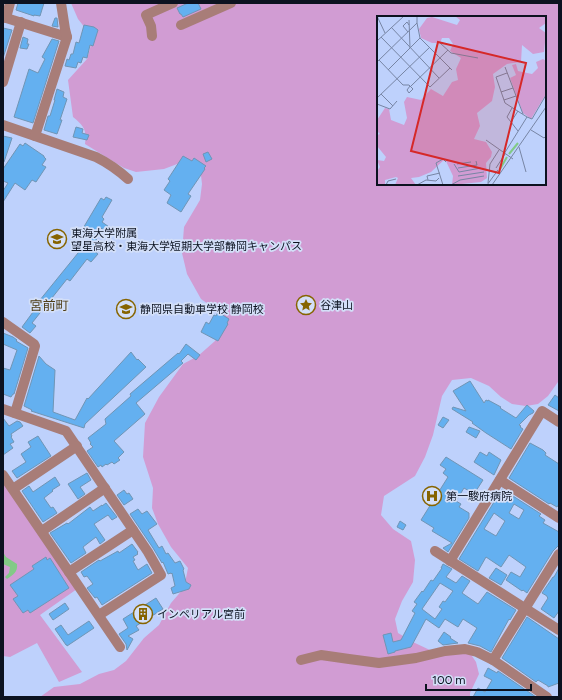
<svg xmlns="http://www.w3.org/2000/svg" width="562" height="700" viewBox="0 0 562 700" font-family="Figtree,'Noto Sans JP',sans-serif">
  <rect width="100%" height="100%" fill="#bed1fc"/>
  <g fill="#d19cd3" fill-rule="evenodd">
    <path d="M71,3H559V345L558,361V382L548,396L538,404L526,406L512,404L501,397L489,386L471,378L452,380L442,396L433,435L425,457L415,476L384,496L381,515L393,529L411,541L415,560L413,582L402,601L395,619L398,633L415,643L432,651L470,653L476,662L479,674L470,693V697H40L54,687L80,684L99,674L114,670L126,661L144,638L159,625L171,603L184,588L188,568L171,547L158,524L152,508L153,488L143,457L145,423L159,397L183,364L198,356L215,341L222,327L219,316L211,306L201,299L187,274L182,253L184,227L200,200L202,184L200,167L185,161L164,169L136,172L124,168L85,144C87,130 84,126 73,117L68,80L87,59L93,38L78,19ZM378,17H545V184H378Z"/>
    <path d="M3,481L77,589L40,615L82,672L59,682L37,643L10,657L3,656Z"/>
  </g>
  <path fill="#82ca86" d="M3,552L6,557L17,564C18,572 13,575 7,579L5,577L9,573L10,567L3,564Z"/>
  <g fill="#64b0f0" stroke="#7095b5" fill-rule="evenodd">
    <path d="M18,3H44L40,16L34,15V16L16,10Z"/>
    <path d="M188,3H198L201,9L183,17L181,14H180L177,8Z"/>
    <path d="M55,18H57L58,27L52,26Z"/>
    <path d="M84,25L94,27L98,30L93,46L90,45L87,58L83,57L81,63L78,62L76,68L65,66L67,59L69,60L71,54H73L76,42L79,43Z"/>
    <path d="M3,28L12,30L3,58Z"/>
    <path d="M23,37L28,39L27,44H29L27,49L20,48Z"/>
    <path d="M52,39L59,41L33,123L14,117L29,69L38,73L45,59L42,57Z"/>
    <path d="M57,89L64,92L63,97L67,99L60,120H62L57,134L44,130L48,116H50L55,100H54Z"/>
    <path d="M76,127L83,129L82,133L89,135L87,140L73,137Z"/>
    <path d="M3,136L12,138L4,162L3,161Z"/>
    <path d="M25,143L44,156V157L46,159L42,165L46,167L36,182L32,180L25,190L15,183L3,202V191L8,183L3,181V169L20,144L23,146Z"/>
    <path d="M208,152L212,159L206,162L203,154Z"/>
    <path d="M183,156L192,161L194,158L206,166L204,168L205,169L188,194L191,196L181,212L167,203L171,195L164,190L170,181L168,179Z"/>
    <path d="M106,197L112,200L102,217L104,219L102,222L112,229L109,233L99,227L93,236L100,243L94,251L98,254L91,262L87,259L70,281L67,279L32,323L36,326L30,333L22,327L33,312L31,311L91,237L82,230L101,198L104,200Z"/>
    <path d="M218,312L229,319L227,323L228,324L218,341L201,332L206,322L209,324L214,315L216,316Z"/>
    <path d="M3,333L13,337L17,340L16,341L28,348L14,394H13L11,397L3,394V368L10,370L17,350L3,344Z"/>
    <path d="M186,344L200,355L196,360L188,354L181,361L183,363L136,403L145,414L114,441L124,452L118,458L120,460L114,464L112,462L107,465L106,464L102,467L101,465L98,467L87,451L93,447L90,444L91,443L88,438L106,424L105,419L131,396L130,394L178,353L179,354Z"/>
    <path d="M131,352L137,360L138,359L146,367L85,424L84,428L31,411L32,410L24,406L39,356L46,364L55,370L53,412L75,420L87,398L88,399Z"/>
    <path d="M470,381L484,403L486,400L488,401V400L501,407L500,408L516,418L527,405L534,411L533,413L529,415L519,425L521,426L520,427L523,429L511,449L486,433L472,423L473,422L452,409L453,407L466,411L453,391Z"/>
    <path d="M555,395L559,398V411L548,405Z"/>
    <path d="M443,417L449,420L443,428L438,425Z"/>
    <path d="M3,418L9,426L17,421L20,422L23,426L11,434L12,436L11,437L14,442L10,444L13,448L3,455Z"/>
    <path d="M469,427L480,431L476,438L466,432Z"/>
    <path d="M38,436L51,456L17,478L12,471L26,462L21,454L31,447L28,442Z"/>
    <path d="M530,443L543,450L546,453L545,455L559,464V504L557,507L550,503L549,504L509,478Z"/>
    <path d="M480,452L487,456L489,452L501,460L494,475L474,462Z"/>
    <path d="M446,457L483,480L474,494L464,488L456,501L461,504L459,507L469,513V518L448,552L443,548L452,543L432,531L434,528L421,520L448,477L443,473L446,469L440,465Z"/>
    <path d="M87,473L91,480L80,487L85,494L78,499L68,484Z"/>
    <path d="M55,477L60,485L52,490L53,491L44,498L51,508L53,507L57,513L43,522L22,491L29,486L33,492Z"/>
    <path d="M502,489L541,514L539,516L545,520L543,523L559,532V545L553,551L527,593L523,590L522,591L506,580L511,572L520,577L526,567L509,555L501,567L486,557L478,571L459,559ZM514,504L524,510L519,519L509,513ZM494,513L505,521L496,536L484,529Z"/>
    <path d="M124,490L127,494L129,493L133,499L124,505L117,495Z"/>
    <path d="M106,503L117,517L112,520L108,515L94,524L105,540L100,544L96,537L83,547L86,553L71,563L50,533L67,523L68,524L90,507L93,511L102,505V506Z"/>
    <path d="M138,509L142,514L147,511L157,524L148,530L159,548L162,546L166,554L168,553L175,563L180,561L184,569L183,570L186,582L191,585L189,589L173,594L171,588L175,586L172,573L171,574V573L168,574L163,562L162,563L153,548L130,514Z"/>
    <path d="M400,521L406,525L403,530L397,527Z"/>
    <path d="M132,544L138,552L137,553L138,554L133,557L135,560L133,561L138,570L147,564L152,573L102,605L97,597L95,598L87,588L93,584L87,576L84,577L81,572L99,560L100,561L118,551L119,553Z"/>
    <path d="M46,557L47,560L50,558L69,588L30,613L28,610L23,613L13,599L18,596L10,585L34,569L32,566Z"/>
    <path d="M443,564L452,569L446,577L456,583L462,576L470,581L462,593L478,604L487,592L516,610L510,620L509,619L491,652L480,646L468,643L477,628L463,619L458,627L445,619L439,628L426,619L411,647L395,651V652L388,654L383,635L391,633L393,642L401,640L415,613L412,611L417,604L414,602L422,591L423,592L431,580L433,581L442,568H441ZM440,583L453,591L445,602L443,601L439,607L442,609L435,619L422,609Z"/>
    <path d="M496,568L507,575L501,585L489,578Z"/>
    <path d="M559,568V611L554,618L541,609L548,598L547,597V596L542,593L553,577H554Z"/>
    <path d="M156,598L163,609L136,626L139,630L128,636L133,639L127,650L126,644L119,634L128,628L123,619Z"/>
    <path d="M65,603L69,609L53,620L49,614Z"/>
    <path d="M527,617L559,639V683L548,687V686L538,680L536,682L502,658Z"/>
    <path d="M89,621L94,628L67,646V645H66L55,629L61,625L68,635Z"/>
    <path d="M444,632L451,637L450,638L458,643L443,645L438,641Z"/>
    <path d="M488,668L497,673L498,671L536,697H473L478,688L485,692L492,680L484,676Z"/>
  </g>
  <g fill="none" stroke-linecap="round" stroke-linejoin="round">
    <g stroke="#a87d78" stroke-width="10">
      <path d="M3,17L67,37"/>
      <path d="M6,18L10,3"/>
      <path d="M181,25L231,3"/>
      <path d="M152,36L151,26L146,15L173,3"/>
      <path d="M3,82L21,22"/>
      <path d="M3,125L96,157C108,163 118,170 128,179"/>
      <path d="M35,136L67,37L65,29L61,3"/>
      <path d="M3,322L34,344L35,346L15,413"/>
      <path d="M3,409L66,431L148,552L161,575L99,615"/>
      <path d="M3,475L120,647"/>
      <path d="M500,480L559,518"/>
      <path d="M13,489L77,446"/>
      <path d="M42,531L105,488"/>
      <path d="M435,551L559,630"/>
      <path d="M450,561L542,411L559,422"/>
      <path d="M69,572L133,530"/>
      <path d="M301,660L321,655L349,659L379,663L416,658L445,651L465,649L477,652L493,660L547,697"/>
      <path d="M493,660L559,554"/>
    </g>
  </g>
  <defs>
    <symbol id="school-ring" viewBox="-11 -11 22 22"><circle r="9.5" fill="#d3dff8" stroke="#866400" stroke-width="1.5"/><path d="M0-5L7-2L0 1L-7-2ZM-4 1L0 2.5L4 1V4Q0 6-4 4Z" fill="#866400"/></symbol>
    <symbol id="sight-ring" viewBox="-11 -11 22 22"><circle r="9.5" fill="#d3dff8" stroke="#866400" stroke-width="1.5"/><path d="M0-6L1.8-2.2L6-1.7L2.9 1.2L3.7 5.4L0 3.3L-3.7 5.4L-2.9 1.2L-6-1.7L-1.8-2.2Z" fill="#866400"/></symbol>
    <symbol id="hospital-ring" viewBox="-11 -11 22 22"><circle r="9.5" fill="#d3dff8" stroke="#866400" stroke-width="1.5"/><path d="M-5-5h3v3.5h4V-5h3V5h-3V1.5h-4V5h-3Z" fill="#866400"/></symbol>
    <symbol id="building-ring" viewBox="-11 -11 22 22"><circle r="9.5" fill="#d3dff8" stroke="#866400" stroke-width="1.5"/><path d="M-4-6H4V6H1V3H-1V6H-4ZM-2.5-4.3h1.7v1.8h-1.7ZM.8-4.3h1.7v1.8H.8ZM-2.5-1h1.7V.8h-1.7ZM.8-1h1.7V.8H.8Z" fill="#866400"/></symbol>
  </defs>
  <g fill-rule="evenodd">
    <use href="#school-ring" x="46" y="228" width="22" height="22"/>
    <use href="#sight-ring" x="295" y="294" width="22" height="22"/>
    <use href="#school-ring" x="115" y="298" width="22" height="22"/>
    <use href="#hospital-ring" x="421" y="485" width="22" height="22"/>
    <use href="#building-ring" x="132" y="603" width="22" height="22"/>
  </g>
  <g text-anchor="middle" dominant-baseline="central" stroke-width="3.5" stroke-linejoin="round" paint-order="stroke">
    <g font-size="11" fill="#0c1220" stroke="#d3dff8" text-anchor="start">
      <text x="71" y="233">東海大学附属<tspan x="71" dy="13">望星高校・東海大学短期大学部静岡キャンパス</tspan></text>
      <text x="320" y="305">谷津山</text>
      <text x="140" y="309">静岡県自動車学校 静岡校</text>
      <text x="446" y="496">第一駿府病院</text>
      <text x="157" y="614">インペリアル宮前</text>
    </g>
    <g font-size="13" fill="#4f3e17" stroke="#d3dff8">
      <text x="49" y="305">宮前町</text>
    </g>
  </g>
  <g transform="translate(377 16)">
    <rect width="169" height="169" fill="#bed1fc"/>
    <path d="M78,0H169V7L162,12L169,17L167,36L156,38L145,29L144,46L130,48L116,58L118,71L115,85L100,97L103,110L97,123L109,126L115,136L114,141L109,147L110,162L104,166L75,169L76,160L68,143L54,156L42,161L34,162L39,169H18L21,162L19,161L8,164V169H0V155L3,151L0,144L7,145L9,141L0,130V119L3,118L0,115V104L8,92L12,93L14,104L27,109L30,102L27,86L30,81L44,84L54,73L66,80L75,66L81,64L79,53L84,42L73,35L76,28L72,22H65L63,27H55L44,22L42,13L50,2L55,1L80,9L83,4ZM166,43L169,45V78L154,103L146,97L133,62L139,59L135,49L139,48L141,55L155,58L161,52L159,46Z" fill="#d19cd3"/>
    <path fill="none" stroke="#82ca86" stroke-width="2" d="M132,138L141,127M123,153L130,141"/>
    <path fill="none" stroke="#7785a4" stroke-width="1" d="M0,0L8,17M32,4L33,32M40,7L43,22L75,54M14,11L62,62M31,16L26,10L30,6L32,9M4,21L53,71L73,52M0,25L27,0M63,27L74,37L101,42M2,44L26,69H32L36,73L32,77L30,74L33,70M0,46L40,7V1M128,51L146,98M11,54L43,22M34,70L71,34M124,76L136,72M4,78L16,90M0,82L53,31M127,84L139,80M0,88L13,93L20,85M141,95L134,106L141,115M150,101L155,103L169,79M134,106L130,101L135,92M154,114L167,122L169,120M109,124L136,143M142,131L149,156M127,138L150,101L128,87L119,61L130,57M77,148L82,156L104,152M80,148L94,146M81,152L100,149L99,145M119,152L128,138M81,160L107,156M51,164L50,160L63,157M111,167L113,148L122,134M9,169L11,165L19,163M40,169L49,164L59,165L62,162M66,169L59,147L66,143L69,146M74,169L83,164L107,160M110,169L121,154M115,169L169,91"/>
    <path fill="#d62828" fill-opacity="0.15" stroke="#d62828" stroke-width="2" d="M61,26L149,47L122,157L34,135Z"/>
    <rect width="169" height="169" fill="none" stroke="#0c1220" stroke-width="2"/>
  </g>
  <rect width="562" height="700" fill="none" stroke="#0c1220" stroke-width="8"/>
  <path d="M426 684v6h105v-6" fill="none" stroke="#0c1220" stroke-width="2"/>
  <text x="432" y="684" font-size="12" fill="#0c1220" stroke="#d3dff8" stroke-width="3" paint-order="stroke">100 m</text>
</svg>
